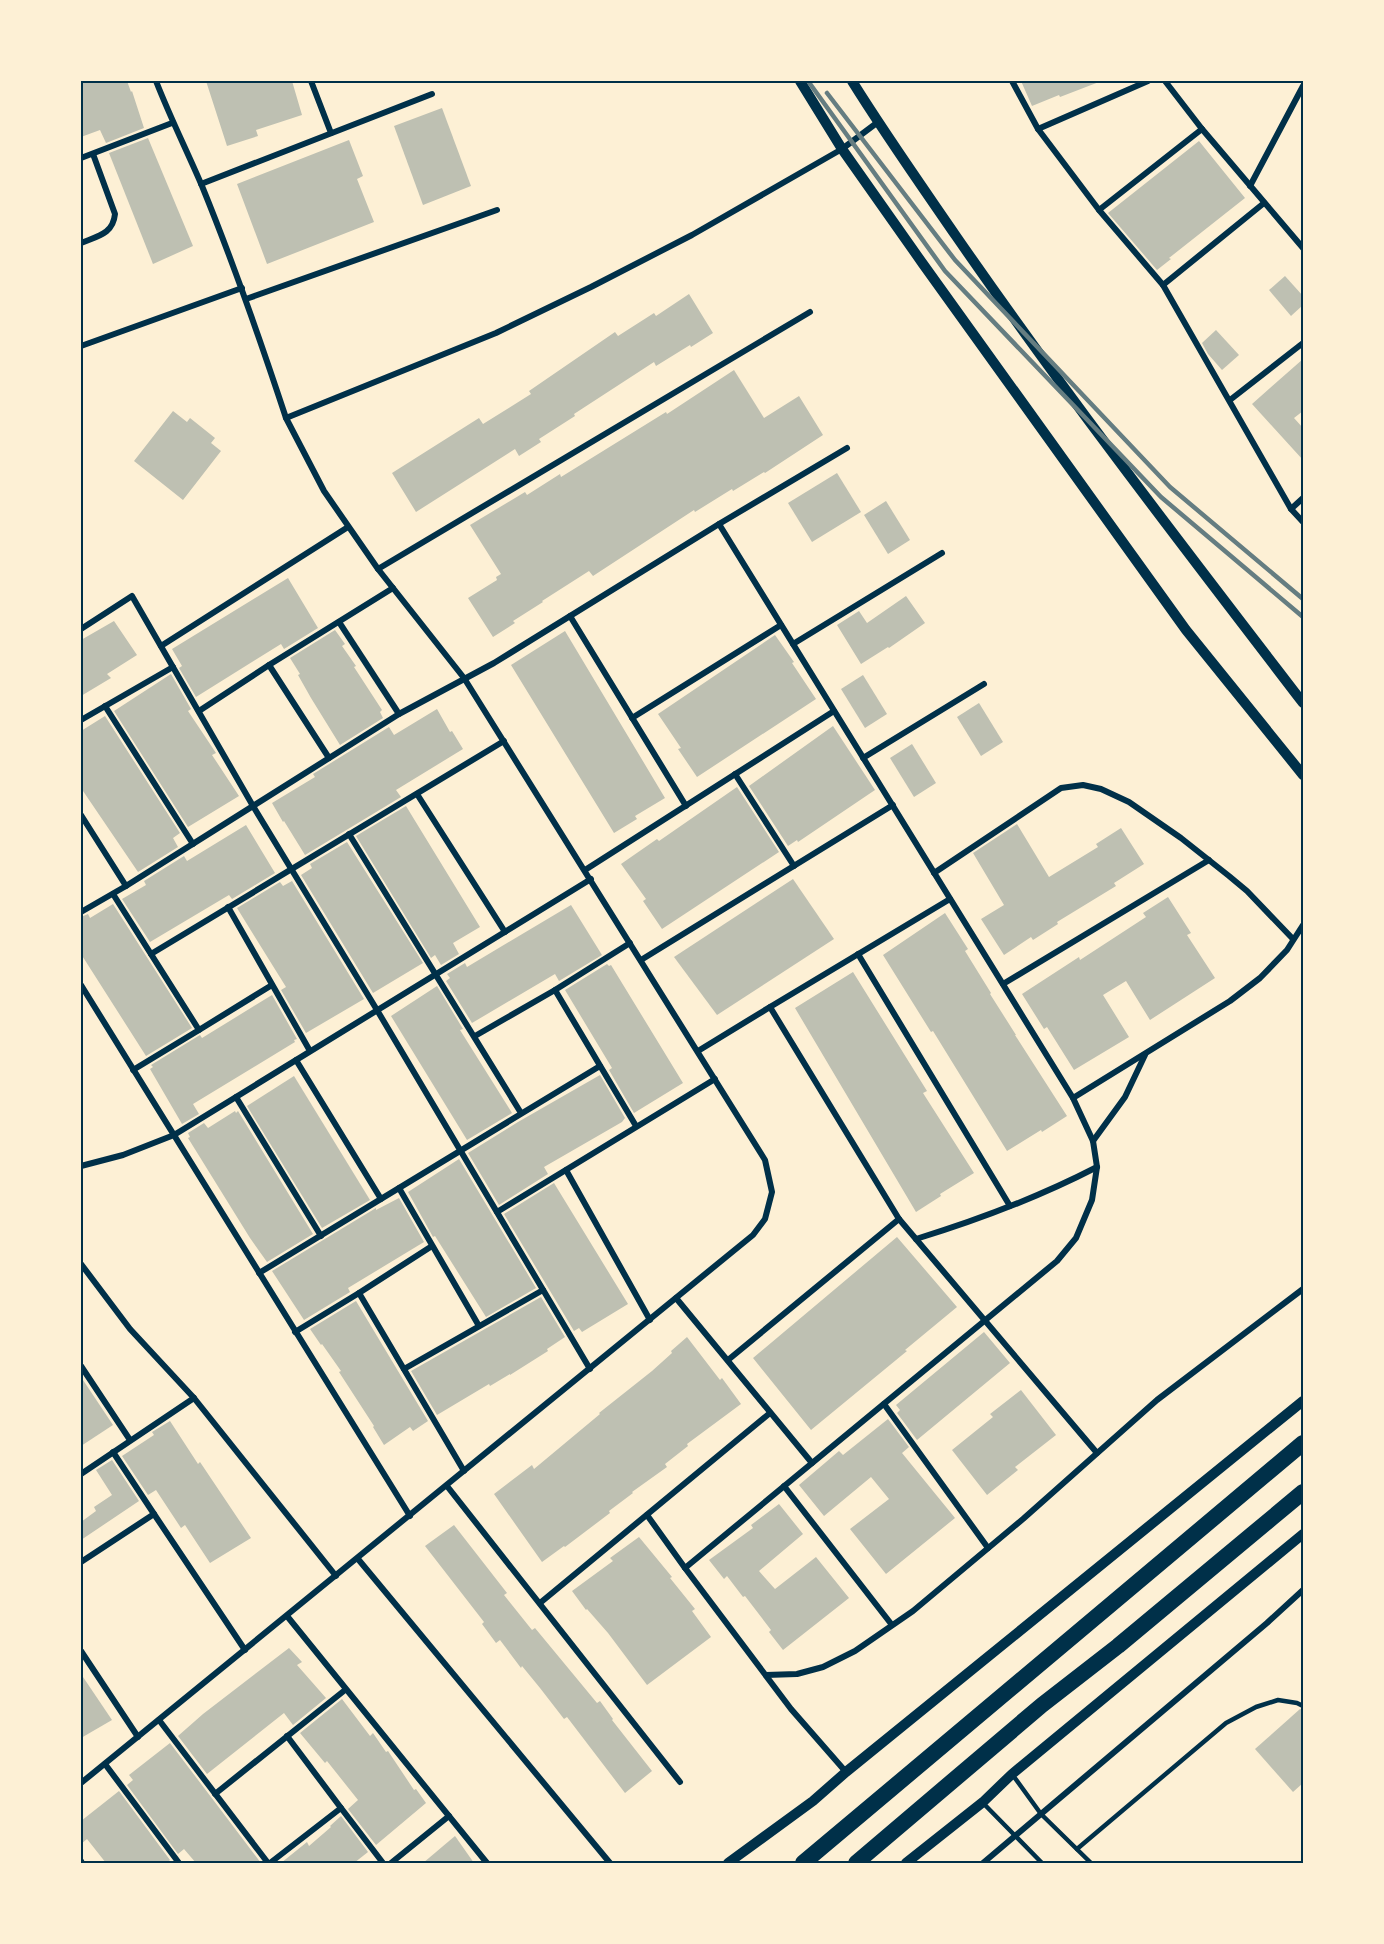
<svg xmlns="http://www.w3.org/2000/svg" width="1384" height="1944" viewBox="0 0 1384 1944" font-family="'Golos Text',sans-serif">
  <rect width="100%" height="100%" fill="#fdf0d5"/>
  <g fill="#bec0b2">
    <path d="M81,81H127L131,92L132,91L144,128L106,143L100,130L81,137Z"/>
    <path d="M206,81H292L302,115L256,130L258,136L227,146Z"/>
    <path d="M1021,81H1099V82L1060,97L1059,95L1032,106Z"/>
    <path d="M442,108L471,186L423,205L394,126Z"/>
    <path d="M148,138L193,246L153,264L109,153Z"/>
    <path d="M349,140L363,176L357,179L374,222L267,264L237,184Z"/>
    <path d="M1199,141L1245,198L1169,258L1171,259L1157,270L1108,213Z"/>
    <path d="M1285,276L1303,296V305L1291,316L1269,290Z"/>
    <path d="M689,294L713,333L691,347L690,345L656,366L654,362L574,414L575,416L539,439L541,442L519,456L515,449L416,512L392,473L479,418L483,424L531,394L529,391L615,332L618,336L654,313L656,316Z"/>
    <path d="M1216,330L1239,355L1222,370L1208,354L1202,343Z"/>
    <path d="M1303,359V411L1294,418L1303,428V460L1252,404Z"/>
    <path d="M734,370L764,418L799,396L823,435L765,473L764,472L733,491L732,489L695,512L694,510L593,576L589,571L542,601L543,602L513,621L515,623L493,637L468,598L497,580L496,577L501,574L470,525L525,492L527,495L560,474L561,477L666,412L667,414Z"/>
    <path d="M173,411L187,422L190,418L215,438L211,443L221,451L183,500L134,461Z"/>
    <path d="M837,473L861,512L812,542L788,503Z"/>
    <path d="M886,501L910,540L888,554L864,515Z"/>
    <path d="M288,578L318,628L284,649L281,644L196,697L179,668L182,666L172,649Z"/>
    <path d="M906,596L925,623L889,648L888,647L861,664L837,625L859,611L867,623Z"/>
    <path d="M114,621L137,655L107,674L111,678L81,696V640Z"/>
    <path d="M335,630L345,644L342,646L356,666L354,667L382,710L380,712L383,718L340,745L311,698L298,675L300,674L290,658Z"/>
    <path d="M565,631L665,798L635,816L637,819L614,833L511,665Z"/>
    <path d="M775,635L794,662L792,663L816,699L697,777L678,749L681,748L658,714Z"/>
    <path d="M171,674L191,709L188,711L216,753L212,755L239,796L188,827L114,711Z"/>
    <path d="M863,675L887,714L865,728L841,689Z"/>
    <path d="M979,703L1003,742L981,756L957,717Z"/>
    <path d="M437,709L450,732L452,731L463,749L396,790L401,797L305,855L284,821L283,822L272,803L315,777L313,774L389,727L394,735Z"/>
    <path d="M105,716L180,833L173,838L178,847L138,872L81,788V731Z"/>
    <path d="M833,726L875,790L798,842L797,840L788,846L749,786Z"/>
    <path d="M912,744L936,783L914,797L890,758Z"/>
    <path d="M737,787L779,852L662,929L643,901L646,899L621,864L657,839L659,841Z"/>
    <path d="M406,806L480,927L453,943L459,954L441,965L435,955L431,958L356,836Z"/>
    <path d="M1017,824L1049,877L1098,847L1096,844L1121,828L1144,864L1114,883L1116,886L1057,922L1058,924L1033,940L1031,937L1004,955L981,919L1004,905L973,853Z"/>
    <path d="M246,825L275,873L232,899L229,895L150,942L122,899L146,885L144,881L184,856L187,861Z"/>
    <path d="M347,842L423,963L373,993L301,875L312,868L310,864Z"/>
    <path d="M793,879L834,939L717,1015L674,957Z"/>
    <path d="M292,881L364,999L306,1033L281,990L286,987L237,908L280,882L283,886Z"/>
    <path d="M1168,897L1191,933L1187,935L1215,978L1150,1020L1126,981L1103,995L1129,1037L1074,1070L1047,1027L1044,1029L1022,994L1079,957L1080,960L1146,917L1143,913Z"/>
    <path d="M113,904L192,1028L146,1056L81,954V917L88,914L90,918Z"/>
    <path d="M571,905L602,955L559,981L555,974L472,1023L446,981L450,978L447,974L465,963L467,967Z"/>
    <path d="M945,913L968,949L965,951L991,993L990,994L1016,1035H1015L1067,1116L1042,1132L1041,1130L1007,1151L933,1031L931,1032L883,955Z"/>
    <path d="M607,964L609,966L611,965L683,1083L634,1113L609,1070L612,1068L565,990Z"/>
    <path d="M853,972L927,1091L923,1093L974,1173L940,1194L941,1196L916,1212L795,1008Z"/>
    <path d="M437,986L463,1029L460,1030L512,1113L467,1140L391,1016Z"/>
    <path d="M272,995L297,1039L294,1040L295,1042L193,1104L199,1114L182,1124L150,1069L153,1067L151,1065L200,1035L202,1038Z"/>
    <path d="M600,1075L625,1118L622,1122L544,1167L548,1174L499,1205L468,1153L518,1122Z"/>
    <path d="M294,1076L370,1200L322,1228L247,1106Z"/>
    <path d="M235,1111L236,1113L238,1111L313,1234L267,1262L250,1238L188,1138L190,1137L188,1133L204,1123L208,1128Z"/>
    <path d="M459,1159L536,1288L486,1317L435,1236L433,1237L408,1192Z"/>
    <path d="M554,1183L628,1304L582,1332L579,1328L574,1331L504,1214Z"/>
    <path d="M399,1198L424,1242L348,1288L350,1292L304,1320L272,1271L376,1208V1210Z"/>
    <path d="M897,1237L957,1307L905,1350L907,1351L811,1430L753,1358Z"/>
    <path d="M541,1297L565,1337L547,1349L548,1351L510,1375V1374L490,1386L489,1384L437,1415L411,1371Z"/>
    <path d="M356,1301L428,1421L413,1431L410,1427L384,1445L373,1427L374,1426L339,1372L341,1371L322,1344L321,1345L310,1329Z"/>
    <path d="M984,1332L1010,1363L917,1440L897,1413L900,1410L896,1405Z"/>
    <path d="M687,1337L720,1380L722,1378L741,1404L687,1444L688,1446L665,1464L667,1467L632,1492L633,1493L609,1511L610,1513L565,1547L564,1546L542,1562L494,1494L532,1465L534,1469L600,1414L599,1413L652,1371L672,1353L671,1351Z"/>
    <path d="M81,1377L113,1425L81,1446Z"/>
    <path d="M1021,1390L1056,1435L1015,1467L1018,1470L987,1495L952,1450L993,1417L990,1414Z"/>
    <path d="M888,1419L909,1447L902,1453L955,1518L886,1574L850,1529L889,1499L871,1477L824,1516L799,1485L839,1451L843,1455Z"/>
    <path d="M170,1421L198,1464L200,1462L251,1538L210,1563L185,1525L181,1528L156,1490L148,1495L122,1456L154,1435L152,1432Z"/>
    <path d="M112,1460L139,1501L81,1540V1522L96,1511L94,1507L112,1495L96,1470Z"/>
    <path d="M779,1504L803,1534L759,1571L775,1589L816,1557L849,1598L783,1650L769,1632L771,1630L745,1596L743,1597L727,1576L724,1579L709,1560L753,1528L751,1525Z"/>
    <path d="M454,1525L507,1593L504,1595L532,1630L535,1628L597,1703L600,1701L613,1719L612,1720L652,1771L625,1793L567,1717L564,1719L540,1688L522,1666L521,1668L500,1640L496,1643L482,1624L484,1622L425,1546Z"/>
    <path d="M639,1537L672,1577L670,1578L695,1609L692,1611L711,1637L647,1685L608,1633L587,1609L586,1610L572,1591L613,1561L610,1558Z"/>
    <path d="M289,1648L302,1662L297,1665L326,1698L293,1725L284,1713L207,1774L178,1736L203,1714Z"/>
    <path d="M81,1674L112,1720L81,1738Z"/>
    <path d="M342,1699L370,1736L373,1733L386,1752L388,1751L414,1790L416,1789L426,1803L376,1845L348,1809L358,1800L327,1761L325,1763L300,1733Z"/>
    <path d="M1300,1709L1303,1710V1783L1293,1792L1255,1749Z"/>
    <path d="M170,1743L211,1797L261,1863H196L184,1849L178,1854L127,1785L133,1780L129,1775Z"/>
    <path d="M119,1791L170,1860L167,1863H106L87,1839L81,1844V1821Z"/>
    <path d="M341,1816L368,1852L354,1863H281L307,1842L309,1846L331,1827L330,1826Z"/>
    <path d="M455,1836L474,1863H423Z"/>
  </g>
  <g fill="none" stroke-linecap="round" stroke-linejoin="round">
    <g stroke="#003049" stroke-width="4.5">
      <path d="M1012,1774L1041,1814L1091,1863"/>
      <path d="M983,1803L1042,1863"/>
      <path d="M1077,1849L1226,1723L1256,1707L1278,1700L1297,1703L1303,1706"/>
    </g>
    <g stroke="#003049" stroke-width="6">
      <path d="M156,81C170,117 187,151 202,186C233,262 260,339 286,418"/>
      <path d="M311,81L331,133"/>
      <path d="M1012,81L1038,129L1099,210L1163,285L1291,509L1303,522"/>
      <path d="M1165,81L1202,129L1303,248"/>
      <path d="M1038,129L1148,81"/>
      <path d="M81,158L172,123"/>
      <path d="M201,184L432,94"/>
      <path d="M1250,186L1303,86"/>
      <path d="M1099,210L1202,129"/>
      <path d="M81,243C98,236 113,234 115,214L93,154"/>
      <path d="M1163,285L1264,203"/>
      <path d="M246,299L497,210"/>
      <path d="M81,346L242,288"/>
      <path d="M1230,400L1303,343"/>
      <path d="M1291,509L1303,498"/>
      <path d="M719,524L1073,1098L1093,1141L1097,1167L1092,1200L1076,1238L1057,1261L685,1568L791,1709L846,1772"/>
      <path d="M378,569L810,312"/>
      <path d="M570,616L686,806"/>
      <path d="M339,622L399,714"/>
      <path d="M81,629L132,596L253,806L377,1010L590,1369"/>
      <path d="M793,644L942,553"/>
      <path d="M161,646L348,527"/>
      <path d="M269,665L329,758"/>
      <path d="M105,706L193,844"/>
      <path d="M199,711L269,665L393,588"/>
      <path d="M632,718L781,625"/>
      <path d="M81,720L173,667"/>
      <path d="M863,758L984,684"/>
      <path d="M735,774L794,866"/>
      <path d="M417,794L505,932"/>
      <path d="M81,815L126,886"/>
      <path d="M349,834L521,1113"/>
      <path d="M585,870L834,711"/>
      <path d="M934,873L1061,788L1083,785L1101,789L1129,802L1181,838L1229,876L1247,891L1293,939"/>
      <path d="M113,894L199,1030L133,1070"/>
      <path d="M950,899L770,1007L899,1219L1097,1453"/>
      <path d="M228,907L310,1051"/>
      <path d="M81,912L126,886L399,714L494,663L719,524L847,448"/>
      <path d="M630,943L555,990L636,1126"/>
      <path d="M151,954L504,741"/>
      <path d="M858,954L1010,1206"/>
      <path d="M641,960L893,805"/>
      <path d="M1003,984L1209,860"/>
      <path d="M81,985L410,1516"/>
      <path d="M199,1030L272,985"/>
      <path d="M475,1036L555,990"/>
      <path d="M698,1051L770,1007"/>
      <path d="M296,1060L381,1199"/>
      <path d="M236,1097L321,1236"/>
      <path d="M1073,1098L1230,1001L1260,978L1287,950L1303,925"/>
      <path d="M1093,1141L1125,1097L1145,1055"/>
      <path d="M81,1166L123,1155L174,1135L591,879"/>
      <path d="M566,1170L650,1320"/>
      <path d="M399,1188L479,1326"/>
      <path d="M497,1212L715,1079"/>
      <path d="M916,1239C978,1220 1039,1197 1097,1167"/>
      <path d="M81,1264L130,1329L194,1398L336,1576"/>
      <path d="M259,1273L600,1066"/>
      <path d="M359,1293L432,1246"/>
      <path d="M676,1298L812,1463"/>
      <path d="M295,1332L359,1293L464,1471"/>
      <path d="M728,1360L899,1219"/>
      <path d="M81,1366L130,1440"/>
      <path d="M404,1369L543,1290"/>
      <path d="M884,1404L988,1548"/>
      <path d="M81,1474L194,1398"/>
      <path d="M447,1486L680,1782"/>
      <path d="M784,1486L892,1625"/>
      <path d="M154,1514L245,1650"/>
      <path d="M647,1515L685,1568"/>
      <path d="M358,1559L610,1863"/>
      <path d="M81,1562L154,1514L113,1452"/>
      <path d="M540,1603L770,1413"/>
      <path d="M287,1616L487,1863"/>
      <path d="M81,1651L138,1737"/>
      <path d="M766,1675L797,1674L823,1667L855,1651L913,1611L1023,1519L1157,1400L1303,1289"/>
      <path d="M159,1720L268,1863"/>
      <path d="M287,1736L341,1808"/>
      <path d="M105,1764L179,1863"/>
      <path d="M81,1783L753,1235L765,1219L772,1192L765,1160L464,678L378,569L324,491L286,418L496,333L591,287L692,235L842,149L878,122"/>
      <path d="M215,1794L345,1690"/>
      <path d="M81,1861L82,1863"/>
      <path d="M270,1863L341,1808L383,1863"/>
      <path d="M391,1863L449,1816"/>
      <path d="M983,1863L1267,1623L1303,1590"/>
    </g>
    <g stroke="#003049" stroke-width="10">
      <path d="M800,81L842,149L923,264L1186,630L1303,775"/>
      <path d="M852,81C885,134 921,185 956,236C1066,395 1185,549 1303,703"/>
      <path d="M728,1863L813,1801L846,1772L1303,1401"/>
      <path d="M906,1863L983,1802L1012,1774L1303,1534"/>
    </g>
    <g stroke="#003049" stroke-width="16">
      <path d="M803,1863L1303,1443"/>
      <path d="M856,1863L1042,1705L1118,1646L1303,1492"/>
    </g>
    <g stroke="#657d81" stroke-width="4.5">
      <path d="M808,81L945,271L1161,497L1303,617"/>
      <path d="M827,93L955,260L1170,487L1303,599"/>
    </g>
  </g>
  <rect width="1384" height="1944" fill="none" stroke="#fdf0d5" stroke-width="165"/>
  <rect x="82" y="82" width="1220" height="1780" fill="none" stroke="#003049" stroke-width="2"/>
</svg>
